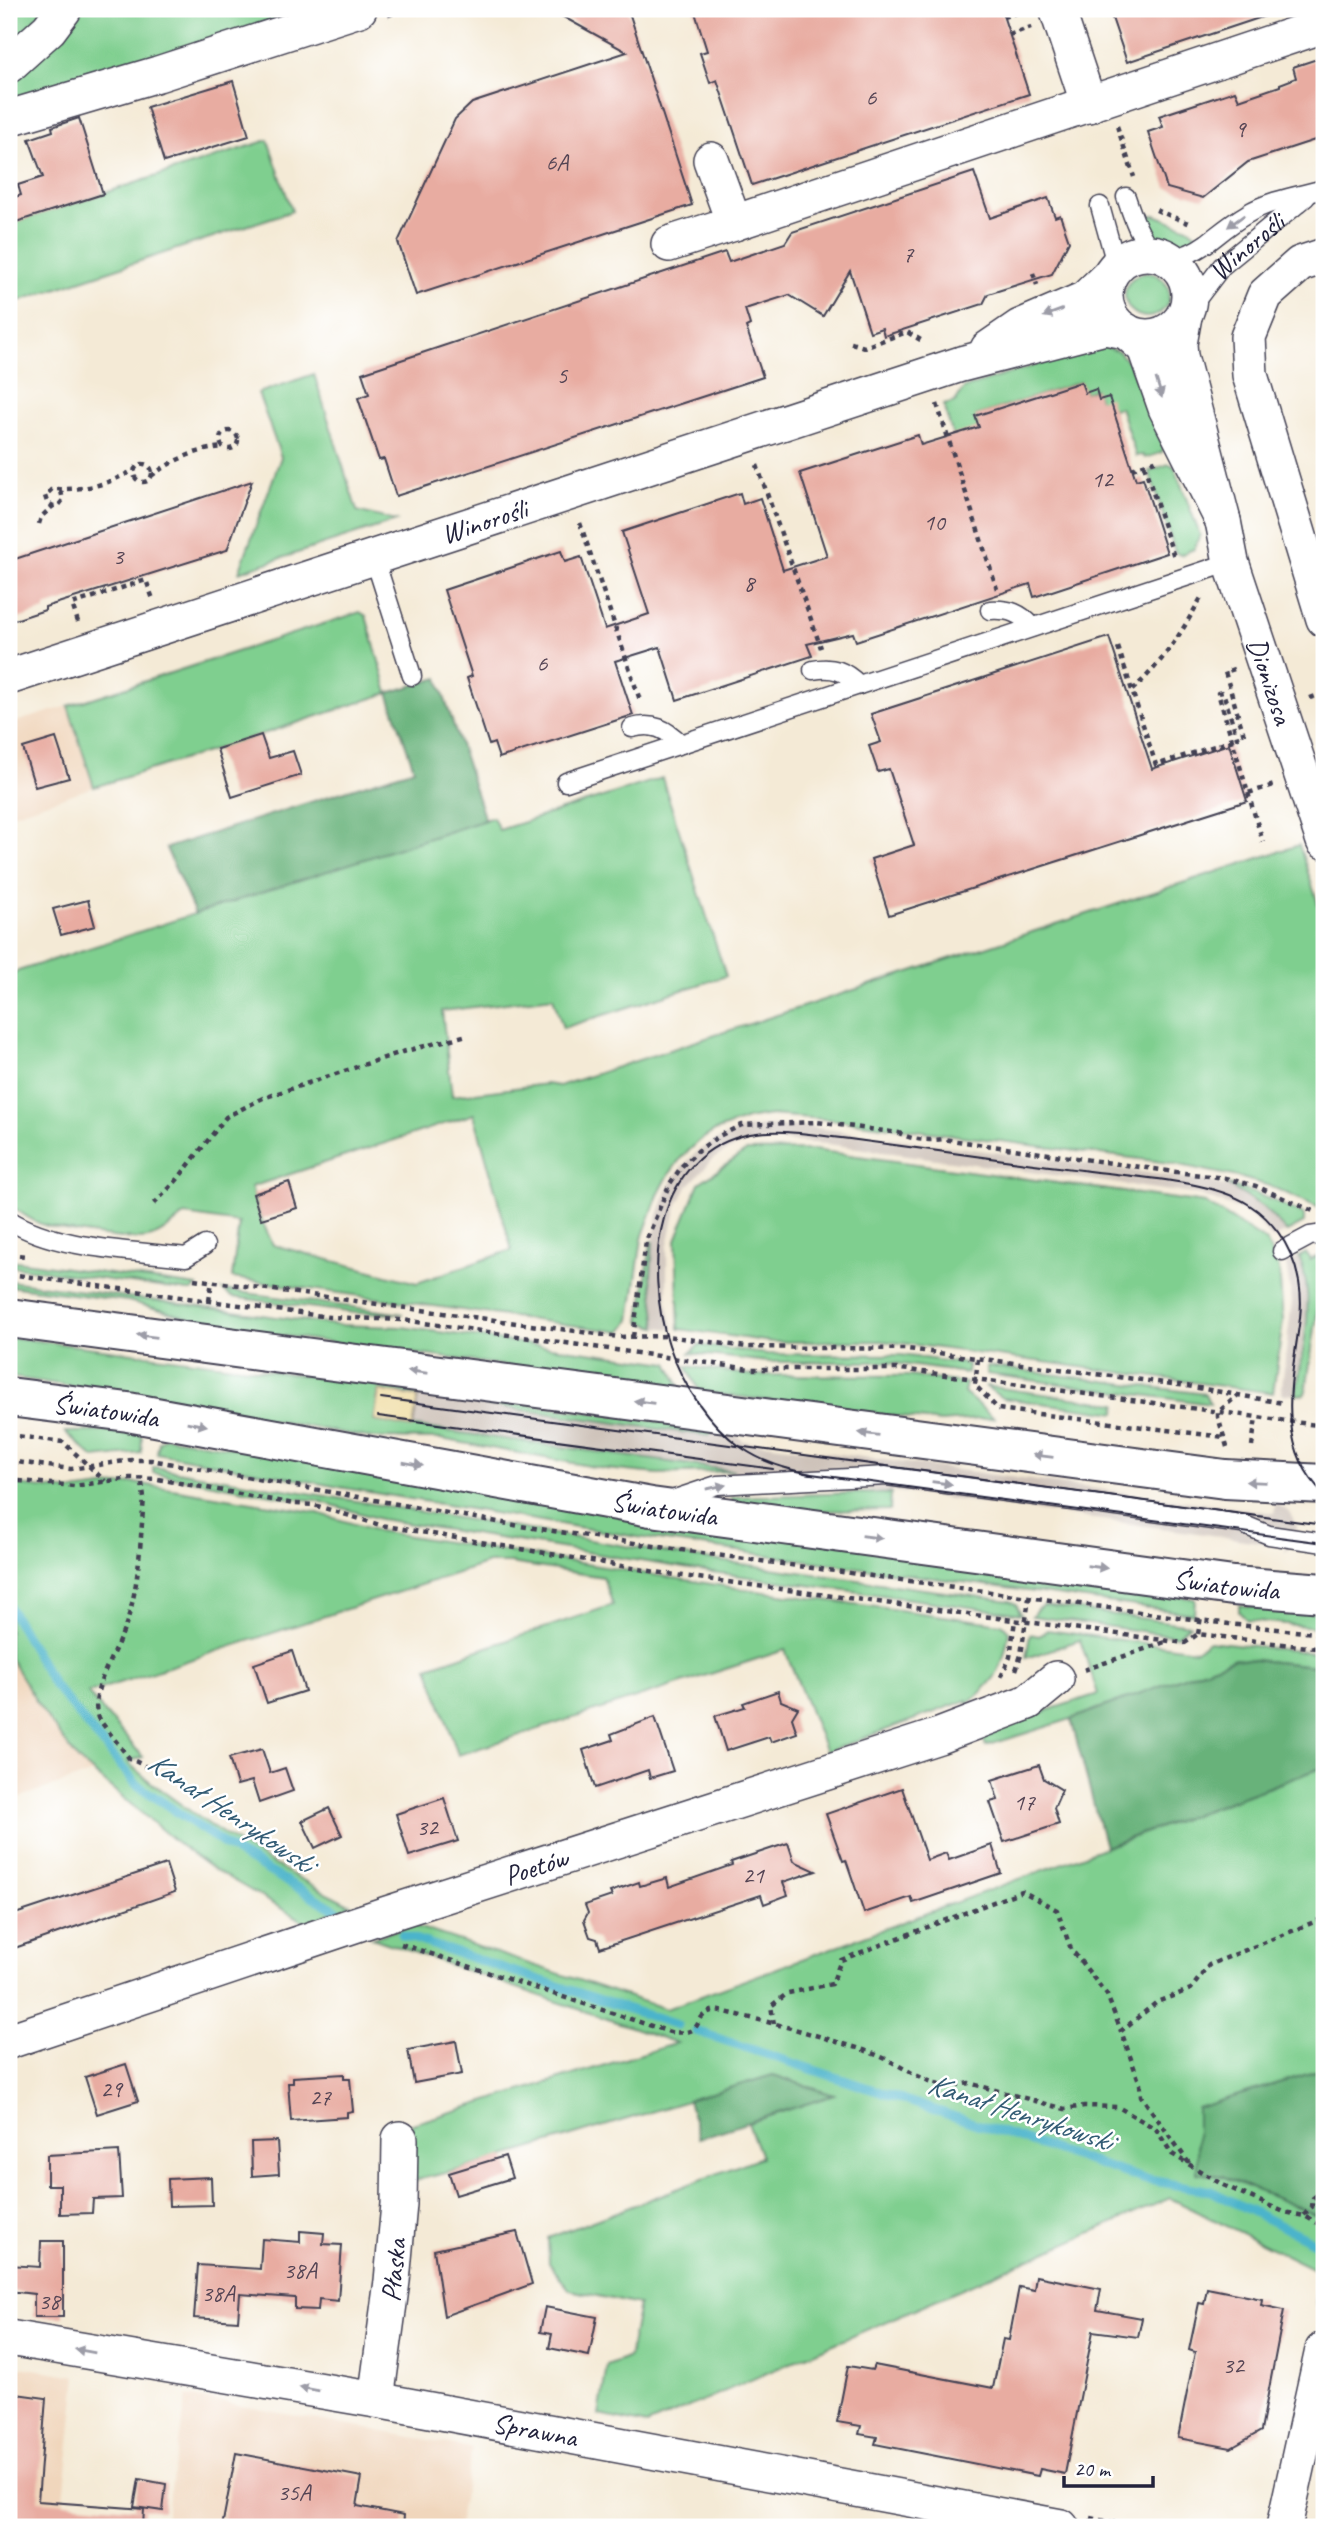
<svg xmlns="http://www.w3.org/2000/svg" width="1333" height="2536" viewBox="0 0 1333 2536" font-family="Caveat,sans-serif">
  <rect width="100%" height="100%" fill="#fff"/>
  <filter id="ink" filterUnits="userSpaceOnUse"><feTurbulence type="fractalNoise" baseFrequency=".0143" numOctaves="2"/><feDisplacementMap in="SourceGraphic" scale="14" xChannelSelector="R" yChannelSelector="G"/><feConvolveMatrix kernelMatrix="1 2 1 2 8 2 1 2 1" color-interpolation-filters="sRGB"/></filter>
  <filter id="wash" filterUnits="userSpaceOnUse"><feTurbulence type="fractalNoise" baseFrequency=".00686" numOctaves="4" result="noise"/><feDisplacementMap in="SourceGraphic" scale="28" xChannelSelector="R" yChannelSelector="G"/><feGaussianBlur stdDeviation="1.57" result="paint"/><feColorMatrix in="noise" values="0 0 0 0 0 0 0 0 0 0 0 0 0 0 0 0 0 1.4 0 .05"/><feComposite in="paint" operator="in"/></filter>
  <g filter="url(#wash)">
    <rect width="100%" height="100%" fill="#f4ead6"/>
    <g fill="#f0d6bc">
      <path d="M68,706L94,787L9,815V724Z"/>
      <path d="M9,1657L77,1760L93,1773L9,1801Z"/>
      <path d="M9,2365L77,2376L61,2527H9Z"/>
      <path d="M187,2396L472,2448L458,2527H164Z"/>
    </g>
    <g fill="#cec2b9">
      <path d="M761,1126H802L1207,1181L1240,1191L1272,1214L1287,1232L1272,1239L1253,1218L1238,1209L1200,1195L828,1144L768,1140L744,1144L728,1150L713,1159L687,1187L677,1206L667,1248V1302L673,1329L657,1327L652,1293L651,1255L658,1215L669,1185L682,1166L699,1150L722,1137L743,1129Z"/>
      <path d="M1299,1257L1305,1277L1307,1307L1296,1395L1281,1394L1292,1301L1286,1264Z"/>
      <path d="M418,1397L709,1436L713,1432L709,1428L729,1429L743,1441L1274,1513L1276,1503L1289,1512L1297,1527V1533L1294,1544L1285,1552L1286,1546L1204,1534L892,1491L891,1494L413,1428Z"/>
    </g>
    <g fill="#7fcf8f" stroke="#507865" stroke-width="2" fill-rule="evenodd">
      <path d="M9,9H44L9,49Z"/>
      <path d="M80,9H308L9,102V86L57,40Z"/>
      <path d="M268,140L292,211L9,304V224Z"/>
      <path d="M1155,215L1188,228L1200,238C1177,255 1150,242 1143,216Z"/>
      <circle cx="1147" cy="295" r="22"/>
      <path d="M1104,346L1119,352L1129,363L1164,449L1161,453L1145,458L1143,455L1136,456L1120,407L1113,409L1099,400L1095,389L1085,393L1080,382L976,416L981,435L955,444L944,405L955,402L964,388L1089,348Z"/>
      <path d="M314,374L357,511L396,521L239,572L281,457L258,393Z"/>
      <path d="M1169,464L1174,466L1200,535L1194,549L1180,555L1175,552L1149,471Z"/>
      <path d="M360,612L366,616L388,693L217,749L94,787L68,706Z"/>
      <path d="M662,778L726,976L563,1028L553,997L442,1011L452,1096L546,1084L559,1086L1299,845L1324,922V1210L1270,1186L1238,1177L1170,1163L837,1120L770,1115L747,1119L715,1131L699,1141L681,1158L668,1176L658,1195L642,1238L630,1320L621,1332L232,1278L239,1223L185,1215C174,1223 162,1235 148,1238C132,1242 58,1230 41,1224C29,1219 19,1212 9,1204V974L493,817L499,830ZM474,1114L512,1250L417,1283L273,1245L261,1219L251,1187Z"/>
      <path d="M813,1150L1205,1203L1266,1241L1279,1268L1283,1321L1273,1393L909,1344L881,1341L772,1342L679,1329L676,1240L699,1183L747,1151Z"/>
      <path d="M1225,1184C1253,1191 1278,1202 1304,1215V1223L1287,1232L1262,1206Z"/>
      <path d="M651,1241L653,1242L651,1276L657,1327L640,1322Z"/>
      <path d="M1306,1253L1310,1260L1316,1257L1324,1260V1266L1306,1391L1304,1394L1296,1395C1302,1351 1317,1300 1299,1257Z"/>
      <path d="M9,1260L197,1286L192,1291H188L9,1266Z"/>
      <path d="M9,1281L336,1325L402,1327L668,1363L681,1389L246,1331L201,1321L128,1301L9,1286Z"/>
      <path d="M223,1290L403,1314L355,1313L232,1297Z"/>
      <path d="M9,1337L709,1428L713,1432L709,1436L379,1390L374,1421L734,1471L658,1474L605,1469L441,1439L371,1438L139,1396L9,1377Z"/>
      <path d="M699,1345L767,1354L901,1355L968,1364L967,1373L885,1362H768L690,1353Z"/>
      <path d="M686,1366L750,1375L909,1376L966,1383L964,1393L994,1418L941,1422L700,1392Z"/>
      <path d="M987,1366L1205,1394L1210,1404L986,1374Z"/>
      <path d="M985,1386L1117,1404L1116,1413L1002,1398Z"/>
      <path d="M125,1431L139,1433L142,1437L141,1453L94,1458L65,1432Z"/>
      <path d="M165,1437L1195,1599L1194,1614L637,1537L339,1487L157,1453L159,1442Z"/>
      <path d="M153,1467L691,1557L1010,1601L1016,1604L1021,1614L690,1569L380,1519L315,1500L294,1499L153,1473Z"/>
      <path d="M135,1483L314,1512L378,1531L743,1589L1002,1624L1009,1631C1003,1670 998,1679 967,1704V1700L826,1752L785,1650L458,1755L428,1667L613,1605L603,1577L510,1563H488L88,1693L143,1757L128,1762C144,1779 164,1792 183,1806C236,1845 292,1876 351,1905L328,1914L310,1925L210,1867L181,1846L78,1760L41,1709L9,1657V1484L72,1491Z"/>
      <path d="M858,1493L891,1494L890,1510L805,1511L732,1502V1497Z"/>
      <path d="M1044,1605L1190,1625L1176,1636L1032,1616L1037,1609Z"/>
      <path d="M1239,1605L1324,1614V1628L1247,1620L1239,1612Z"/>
      <path d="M1047,1630L1196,1650L1209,1641L1324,1654V1667L1235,1658L1071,1719L986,1746L980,1732L1098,1694L1080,1640L1026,1658L1030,1634L1039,1636Z"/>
      <path d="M1324,1767V2069L1198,2108V2173L1222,2176L1324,2218V2308L1316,2304V2270L1170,2198L647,2425L599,2415L607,2366L629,2357L639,2305L570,2290L549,2263L548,2238L761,2157L748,2123L833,2095L773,2075L462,2169L408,2182L406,2126L677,2043L372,1938L412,1925L666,2009Z"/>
    </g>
    <g fill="#67b27a" stroke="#446a5a" stroke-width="2">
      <path d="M438,678L485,820L195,914L166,848L414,769L388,693Z"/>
      <path d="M1235,1658L1324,1667V1767L1105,1847L1071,1719Z"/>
      <path d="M1324,2069V2218L1222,2176L1197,2173V2108Z"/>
      <path d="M773,2075L834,2095L699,2138L688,2100Z"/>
    </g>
    <path fill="#eeda9e" stroke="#887e6c" stroke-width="2" d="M379,1390L418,1397L413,1428L374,1421Z"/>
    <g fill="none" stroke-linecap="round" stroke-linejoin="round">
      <g stroke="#4cb4cb" stroke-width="9">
        <path d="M9,1607L53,1684L136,1784L237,1853L338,1911"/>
        <path d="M402,1935L677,2025"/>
        <path d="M696,2031L1143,2179L1211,2191L1324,2247"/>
      </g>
    </g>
    <g id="blocks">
      <g fill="#e8aca1">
        <path d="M549,9H628L692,205L416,295L398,242L455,119L472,103L627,52Z"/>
        <path d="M694,9H1001L1029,94L752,185L717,80L710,83L700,53L707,51Z"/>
        <path d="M1109,9H1273L1274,13L1127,62Z"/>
        <path d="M1317,59L1319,68L1324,66V137L1248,162L1203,198L1167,188L1148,132L1163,127L1159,116L1235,91L1239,100L1280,86V84L1296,78L1293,67Z"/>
        <path d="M233,81L249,136L164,162L147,107Z"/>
        <path d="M79,118L103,194L16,222L9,199L21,195L18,185L43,177L29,139L53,131L52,127Z"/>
        <path d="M974,172L990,218L1048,198L1055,217L1060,215L1069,241L1052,274L988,294L983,304L884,336L882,328L870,332L850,271L823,316L789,295L745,309L750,325L746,327L763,377L396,496L384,459L379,460L358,398L369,394L362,373L725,252L729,262L785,243L792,232Z"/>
        <path d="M1081,382L1085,393L1096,389L1099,400L1109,397L1136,480L1143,478L1167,553L1034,597L1030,584L856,641L853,633L807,644L812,656L677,700L660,647L615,661L633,715L499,758L494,743L489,745L467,678L472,676L444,590L561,551L565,562L581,557L605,629L649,614L622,532L740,493L743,504L760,498L783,570L827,556L800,473L918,435L921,445L979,427L975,416Z"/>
        <path d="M252,481L227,550L45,607V610L12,621L9,604V561Z"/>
        <path d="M1109,637L1152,769L1229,744L1247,801L889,915L871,859L914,845L889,769L878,772L869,746L881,742L871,714Z"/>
        <path d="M261,735L269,758L293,751L301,775L232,797L217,749Z"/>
        <path d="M56,738L69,778L35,787L23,748Z"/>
        <path d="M88,900L95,926L61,935L53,909Z"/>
        <path d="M289,1182L297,1208L261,1219L253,1194Z"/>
        <path d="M292,1651L305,1691L267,1703L254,1664Z"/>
        <path d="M778,1691L781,1701L798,1708L792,1718L797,1733L771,1742L769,1737L726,1751L715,1716L745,1707L743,1703Z"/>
        <path d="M655,1717L673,1771L650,1778L648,1770L595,1788L583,1750L613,1740L611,1734Z"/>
        <path d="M262,1749L270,1773L285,1768L293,1791L259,1803L252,1781L237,1785L229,1758Z"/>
        <path d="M1039,1765L1044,1779L1062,1790L1054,1808L1059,1824L1004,1842L990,1802L998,1800L992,1780Z"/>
        <path d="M902,1788L927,1860L946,1853L949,1860L992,1845L1001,1873L913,1903L911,1897L864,1913L846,1860L843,1861L826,1814Z"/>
        <path d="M444,1798L458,1841L409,1856L396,1814Z"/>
        <path d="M329,1808L342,1835L315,1848L302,1821Z"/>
        <path d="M788,1843L794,1861L816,1871L783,1882L788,1895L764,1904L761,1895L600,1948L597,1939L590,1937L584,1920L588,1913L585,1905L612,1896L610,1892L639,1882L640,1886L667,1878L669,1887L732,1865L731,1862Z"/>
        <path d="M166,1864L175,1892L9,1950V1916Z"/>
        <path d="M456,2041L462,2074L414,2083L408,2050Z"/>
        <path d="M126,2064L138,2101L97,2114L85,2077Z"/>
        <path d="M344,2074V2079H350L353,2111L347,2112V2117L291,2121L288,2083H293V2077Z"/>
        <path d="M277,2141L279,2174L252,2176L251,2142Z"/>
        <path d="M119,2151L122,2198L93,2199L92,2213L60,2214V2185H47V2155Z"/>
        <path d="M505,2156L512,2178L456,2195L449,2173Z"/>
        <path d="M211,2177L212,2205L169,2206L168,2179Z"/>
        <path d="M300,2231L324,2233L323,2244L342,2245L338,2301L319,2299L318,2310L295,2309V2298L240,2294L238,2321L194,2318L198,2265L260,2269L262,2239L300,2242Z"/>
        <path d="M517,2232L532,2284L444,2316L434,2250Z"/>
        <path d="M41,2241H63V2317H34V2294L9,2291V2265L40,2267Z"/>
        <path d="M1036,2276L1101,2289L1097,2310L1142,2318L1138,2337L1093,2331L1065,2474L1040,2469L1038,2476L875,2444L877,2437L859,2434L861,2426L837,2422L848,2366L872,2370L874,2365L993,2388L1003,2339L1009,2340L1019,2287L1034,2290Z"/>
        <path d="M1207,2288L1262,2299L1261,2305L1284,2310L1261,2431L1231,2448L1178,2438L1195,2352L1189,2350L1199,2303L1204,2304Z"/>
        <path d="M545,2307L597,2317L589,2356L549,2348L552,2334L540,2332Z"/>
        <path d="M9,2393L46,2398L38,2501L144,2509L143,2527H9Z"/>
        <path d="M236,2453L362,2477L357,2506L404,2515L403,2527H222Z"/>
        <path d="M139,2479L166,2484L163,2511L134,2507Z"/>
      </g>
    </g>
  </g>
  <g filter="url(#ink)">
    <use href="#blocks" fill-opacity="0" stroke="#424052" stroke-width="2"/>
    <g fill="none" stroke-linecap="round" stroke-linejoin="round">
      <defs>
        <g id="service">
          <path d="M1126,197C1140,239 1155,280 1207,243C1220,233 1233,222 1247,214C1270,200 1298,196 1324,189"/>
          <path d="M1100,206L1113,253L1109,276"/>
          <path id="s1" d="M1184,316L1222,266L1306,197"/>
          <path d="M374,557L412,676"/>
          <path d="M990,610C1010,609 1020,613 1033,627"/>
          <path d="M813,670C833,666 845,671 859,685"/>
          <path d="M632,728C653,722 666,729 681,744"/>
          <path d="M566,782L1231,562"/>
          <path d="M9,1220C57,1250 130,1250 186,1257L205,1245"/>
          <path d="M1282,1251L1310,1236L1324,1234"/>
          <path d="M672,1500L717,1485L887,1476L1242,1524L1269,1535L1324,1543"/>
        </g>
        <g id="minor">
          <path d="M1057,9L1089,105"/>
          <path d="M9,65L49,29L64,9"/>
          <path d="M9,118L158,74L359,9"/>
          <path d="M734,223L1324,25"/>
          <path d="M669,244L734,223L711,160"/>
          <circle cx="1147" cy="295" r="42"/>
          <path d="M1324,256L1300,264L1265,295L1248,337L1250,375L1324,619"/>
          <path id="s2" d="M1184,316L1179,344L1180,356L1223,521L1231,562L1324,841"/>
          <path d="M988,349L1020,327L1085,299L1109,276"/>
          <path id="s3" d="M9,677L961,364L1105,327L1126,331L1145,348L1166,408L1223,521"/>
          <path id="s4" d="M9,2041L387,1914L939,1736L1028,1702L1056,1679"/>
          <path id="s5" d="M9,2338L376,2400L1061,2527"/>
          <path id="s6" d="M376,2400L392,2281L399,2204L400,2139"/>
          <path d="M1284,2527L1323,2350"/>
        </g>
        <g id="tertiary">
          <path d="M9,1318L1225,1479L1324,1484"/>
          <path id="s7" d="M9,1397L128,1412L651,1507L1233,1586L1324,1593"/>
        </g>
      </defs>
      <use href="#service" stroke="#424052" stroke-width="21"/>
      <use href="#minor" stroke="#424052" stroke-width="38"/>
      <use href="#tertiary" stroke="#424052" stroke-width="42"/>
      <g stroke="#424052" stroke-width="4.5" stroke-dasharray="5 5" stroke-linecap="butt">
        <path d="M388,15L407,9"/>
        <path d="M1003,17L1026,10"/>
        <path d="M1009,35L1031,27"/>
        <path d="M1117,126L1134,177"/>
        <path d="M1156,210L1193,225"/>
        <path d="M1033,273L1037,285"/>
        <path d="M851,343L864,347L907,332L924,342"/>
        <path d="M937,404L997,589"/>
        <circle cx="229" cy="440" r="9"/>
        <circle cx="143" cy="473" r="9"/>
        <path d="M757,465L821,648"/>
        <path d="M1144,465L1174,557"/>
        <path d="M1132,469L1158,460"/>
        <path d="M151,476C173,460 197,449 224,447"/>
        <path d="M61,491L63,500L59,505L53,506L47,502L45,496L52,489C85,490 105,486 136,469"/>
        <path d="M580,523L641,703"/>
        <path d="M39,524L41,517L53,506"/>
        <path d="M78,622L72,604L146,580L153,599"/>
        <path d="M1118,647L1156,765L1233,740"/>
        <path d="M1234,669L1225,672L1244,735L1237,737L1223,692L1218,693L1248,793L1274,785"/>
        <path d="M1132,690C1163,663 1182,632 1202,596"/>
        <path d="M1310,698L1324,693"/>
        <path d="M1248,793L1263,842"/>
        <path d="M154,1204L177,1180L226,1117L263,1098L402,1052L467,1035"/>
        <path d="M9,1254L26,1256"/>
        <path d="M9,1274L329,1317L403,1320L750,1369H901L1324,1426"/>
        <path d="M194,1279L619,1337L666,1336L747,1347L908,1349L1187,1386L1283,1403"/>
        <path d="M209,1301L212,1281"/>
        <path d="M633,1337L646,1241L669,1185L682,1166L699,1150L719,1136L742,1125L817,1122L899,1133C912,1140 928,1141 943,1139L1168,1171L1225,1178L1256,1186L1313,1211"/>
        <path d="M978,1359L975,1385L998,1409L1224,1437"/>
        <path d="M9,1435L63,1442L105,1481"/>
        <path d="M1252,1446L1256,1417"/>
        <path d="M1227,1447L1218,1417V1412L1237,1396"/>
        <path d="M9,1461L71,1469L131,1460H151L520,1526L701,1553L1229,1624L1324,1634"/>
        <path d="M9,1480L74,1486L130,1478L158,1479L294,1504L314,1505L380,1525L668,1574L1185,1643L1198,1634L1324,1649"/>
        <path d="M142,1483L144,1498C140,1541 140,1586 125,1627C116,1652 89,1690 98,1718L129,1758L145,1766"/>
        <path d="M1198,1634L1201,1617"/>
        <path d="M1016,1670L1021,1655L1029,1598"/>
        <path d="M1084,1670L1165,1642"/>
        <path d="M1001,1677L1010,1657L1015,1620"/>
        <path d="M401,1944L670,2032C710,2036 688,2015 716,2010C757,2019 798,2029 837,2042C851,2046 865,2050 879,2056C911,2069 930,2092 969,2083L1065,2109L1084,2106L1118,2107L1156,2129L1172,2154L1223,2185L1284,2212L1305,2216L1324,2227"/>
        <path d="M774,2024L771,2006L788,1993L832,1984L841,1960L1022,1891L1057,1910L1071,1949L1107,1995L1121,2031"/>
        <path d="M1189,2163L1141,2096L1140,2084L1121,2031L1157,2002L1191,1989L1209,1965L1324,1918"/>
        <path d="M1304,2215L1312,2207L1313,2198L1324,2190"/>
        <path d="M1090,2518L1138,2527"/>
      </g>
      <use href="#service" stroke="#fff" stroke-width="18"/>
      <use href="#minor" stroke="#fff" stroke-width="35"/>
      <use href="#tertiary" stroke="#fff" stroke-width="38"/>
      <g stroke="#22223b" stroke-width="2">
        <path d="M381,1398L1324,1525"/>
        <path d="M378,1416L773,1469"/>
        <path d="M804,1473L1324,1543"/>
        <path d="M811,1474C786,1469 764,1463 742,1448C708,1424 682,1384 669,1345C643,1268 655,1153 750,1134C769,1130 789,1132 809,1134C900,1145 991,1159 1082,1170C1130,1177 1208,1179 1248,1204C1287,1229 1305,1274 1300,1318C1292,1380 1274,1445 1324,1494"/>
      </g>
    </g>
    <defs><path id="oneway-solid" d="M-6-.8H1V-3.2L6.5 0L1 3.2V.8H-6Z" transform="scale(1.75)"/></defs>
    <g fill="#9c9ca7">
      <use href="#oneway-solid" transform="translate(1236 221) rotate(144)"/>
      <use href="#oneway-solid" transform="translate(1053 313) rotate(160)"/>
      <use href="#oneway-solid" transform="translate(1159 388) rotate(73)"/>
      <use href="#oneway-solid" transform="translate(147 1336) rotate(-173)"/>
      <use href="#oneway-solid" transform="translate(418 1372) rotate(-172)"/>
      <use href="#oneway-solid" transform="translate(644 1402) rotate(-172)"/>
      <use href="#oneway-solid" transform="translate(197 1424) rotate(10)"/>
      <use href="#oneway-solid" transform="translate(869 1434) rotate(-173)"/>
      <use href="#oneway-solid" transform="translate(1043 1456) rotate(-173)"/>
      <use href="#oneway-solid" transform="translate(413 1464) rotate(10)"/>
      <use href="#oneway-solid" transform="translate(1256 1482) rotate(-178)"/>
      <use href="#oneway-solid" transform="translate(942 1483) rotate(8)"/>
      <use href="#oneway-solid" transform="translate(716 1487) rotate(-11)"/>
      <use href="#oneway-solid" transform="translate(872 1537) rotate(8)"/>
      <use href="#oneway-solid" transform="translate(1097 1567) rotate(8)"/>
      <use href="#oneway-solid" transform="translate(85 2351) rotate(-170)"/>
      <use href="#oneway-solid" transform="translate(309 2389) rotate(-170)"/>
    </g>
  </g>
  <g text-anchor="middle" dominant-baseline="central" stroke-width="5" stroke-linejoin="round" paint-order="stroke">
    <g font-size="24" fill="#544454">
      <text x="871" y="97">6</text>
      <text x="1240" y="129">9</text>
      <text x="557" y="162">6A</text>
      <text x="908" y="254">7</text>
      <text x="562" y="375">5</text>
      <text x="1102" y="479">12</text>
      <text x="934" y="522">10</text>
      <text x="118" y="556">3</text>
      <text x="749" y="583">8</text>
      <text x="542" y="663">6</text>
      <text x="1024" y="1802">17</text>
      <text x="427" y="1827">32</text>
      <text x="753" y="1875">21</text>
      <text x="111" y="2089">29</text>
      <text x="320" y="2097">27</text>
      <text x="300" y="2270">38A</text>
      <text x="218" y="2293">38A</text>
      <text x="49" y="2301">38</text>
      <text x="1233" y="2365">32</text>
      <text x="294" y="2492">35A</text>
    </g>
    <g font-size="28" fill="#22223b" stroke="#fff">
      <text stroke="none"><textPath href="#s1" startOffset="94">Winorośli</textPath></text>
      <text stroke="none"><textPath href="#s3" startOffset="500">Winorośli</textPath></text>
      <text stroke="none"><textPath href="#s2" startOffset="378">Dionizosa</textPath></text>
      <text stroke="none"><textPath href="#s7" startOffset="98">Światowida</textPath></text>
      <text stroke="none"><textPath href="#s7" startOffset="665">Światowida</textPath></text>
      <text stroke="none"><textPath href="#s7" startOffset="1232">Światowida</textPath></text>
      <text stroke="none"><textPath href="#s4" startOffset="555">Poetów</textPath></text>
      <text stroke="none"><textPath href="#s6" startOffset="131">Płaska</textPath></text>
      <text stroke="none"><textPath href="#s5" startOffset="534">Sprawna</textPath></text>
    </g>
    <g font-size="30" font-style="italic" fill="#335c75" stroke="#fff">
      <text transform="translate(231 1812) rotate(34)">Kanał Henrykowski</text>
      <text transform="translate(1020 2112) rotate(18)">Kanał Henrykowski</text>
    </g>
  </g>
  <rect width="1333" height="2536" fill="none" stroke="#fff" stroke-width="35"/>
  <path d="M1064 2476v10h89v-10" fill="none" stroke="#22223b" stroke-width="3.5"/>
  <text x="1074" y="2476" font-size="21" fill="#22223b" stroke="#ffffff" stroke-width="5" paint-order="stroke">20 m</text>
</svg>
